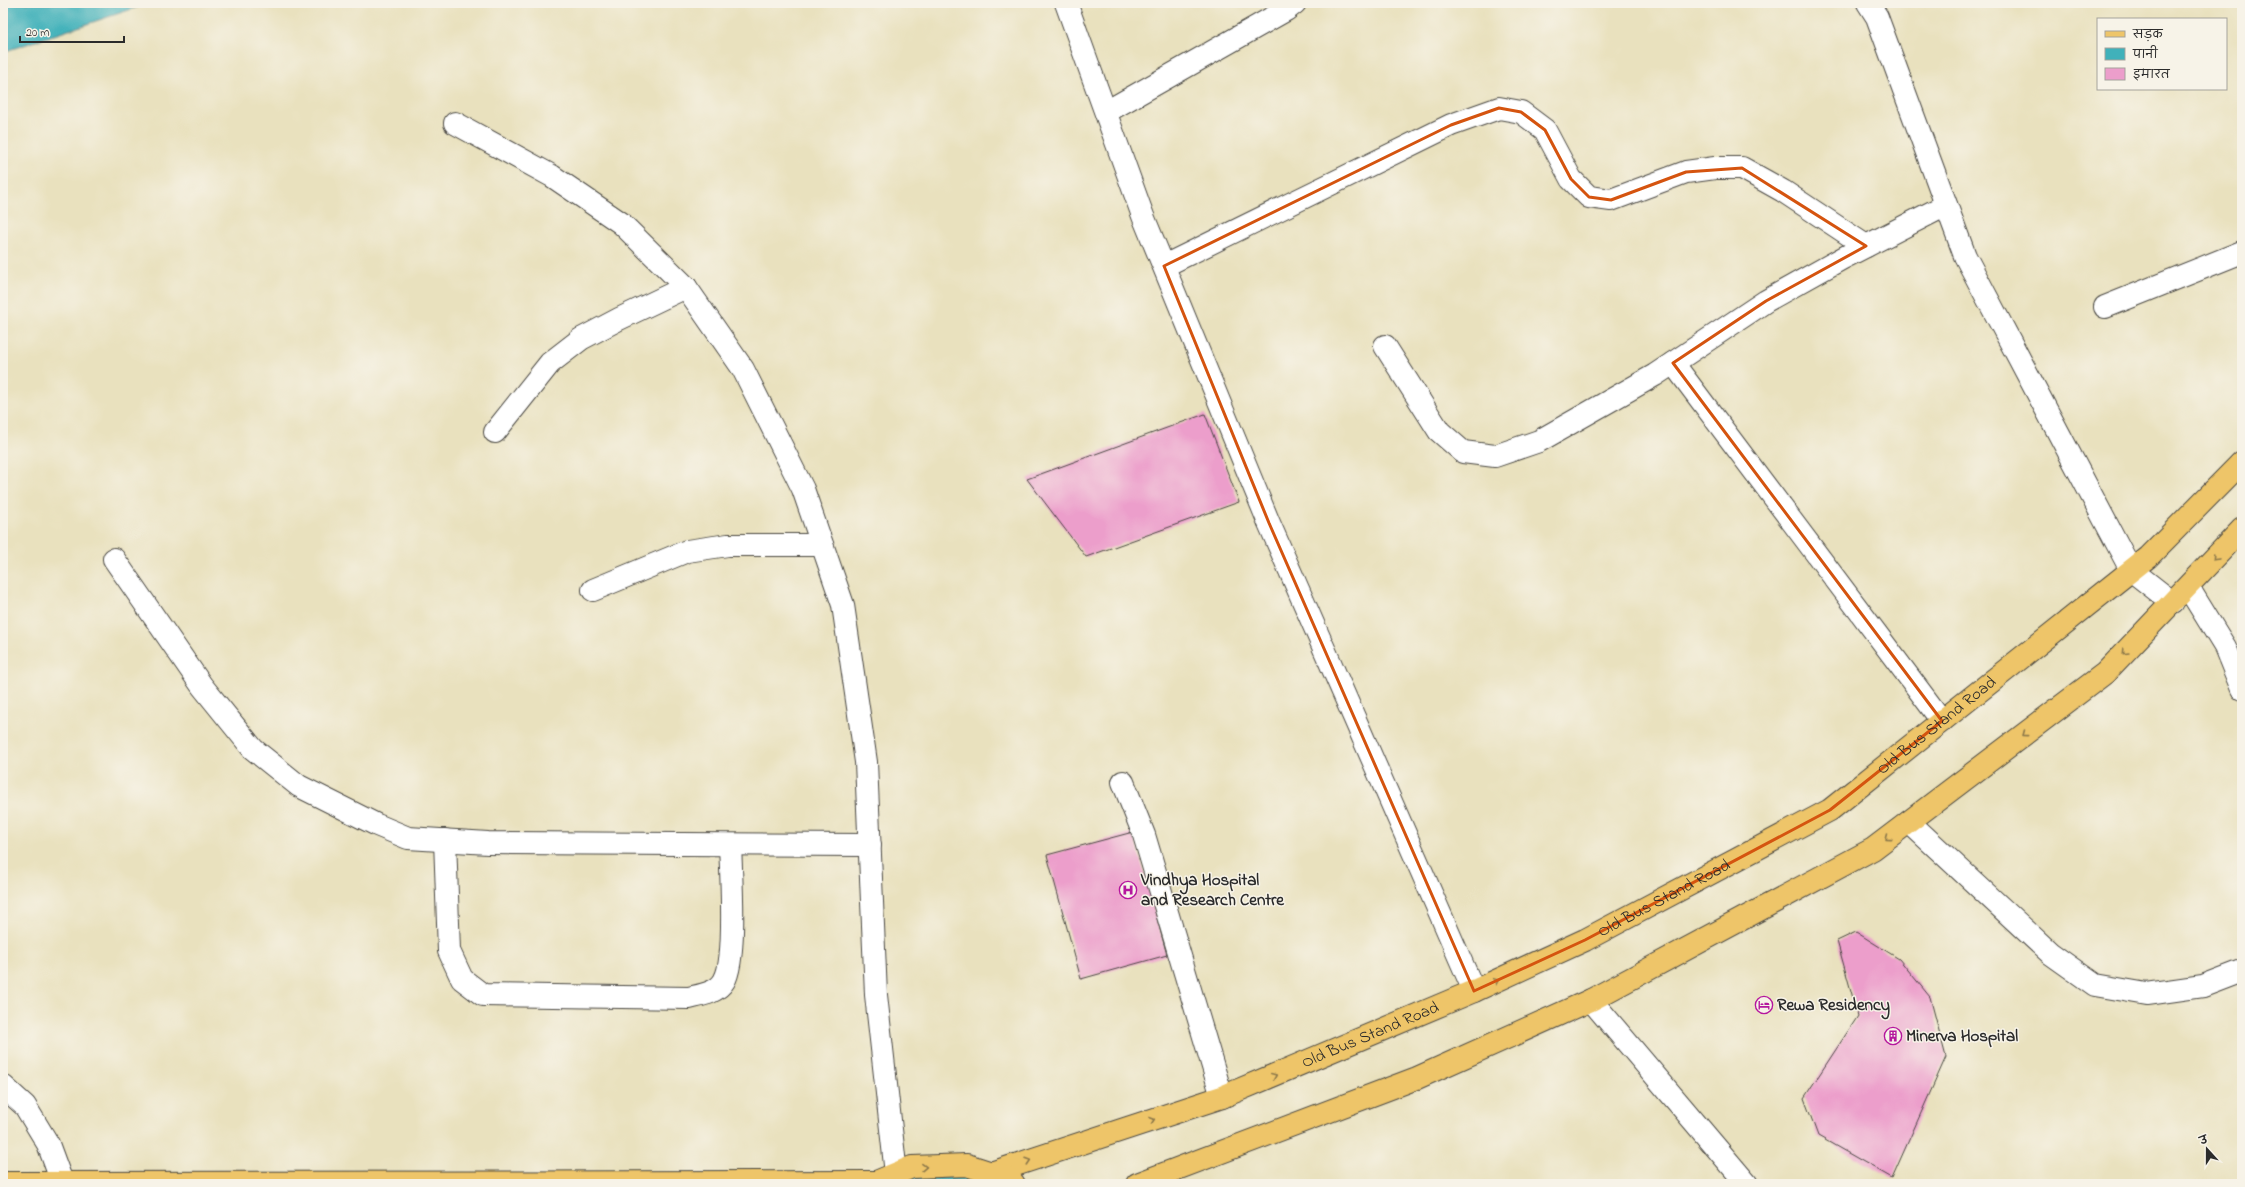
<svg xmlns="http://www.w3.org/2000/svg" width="2245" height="1187" viewBox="0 0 2245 1187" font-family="'Indie Flower','Playpen Sans Deva',sans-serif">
  <rect width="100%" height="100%" fill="#f7f3e8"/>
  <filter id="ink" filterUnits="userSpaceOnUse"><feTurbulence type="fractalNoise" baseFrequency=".025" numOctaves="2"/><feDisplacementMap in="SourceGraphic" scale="8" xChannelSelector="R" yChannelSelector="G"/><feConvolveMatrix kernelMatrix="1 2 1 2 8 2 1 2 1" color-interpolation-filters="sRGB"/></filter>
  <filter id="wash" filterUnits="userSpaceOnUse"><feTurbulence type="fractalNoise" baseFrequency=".012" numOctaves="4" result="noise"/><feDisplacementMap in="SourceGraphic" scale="16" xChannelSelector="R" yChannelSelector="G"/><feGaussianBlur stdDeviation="0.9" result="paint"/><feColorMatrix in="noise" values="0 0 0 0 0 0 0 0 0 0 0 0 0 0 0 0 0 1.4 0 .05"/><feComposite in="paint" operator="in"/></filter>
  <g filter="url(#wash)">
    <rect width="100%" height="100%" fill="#e9e1be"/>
    <g fill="#40b1ba" stroke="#366e72">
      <path d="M3,3H150L3,52Z"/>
      <path d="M912,1167L1014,1184H875Z"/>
    </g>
    <g id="blocks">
      <g fill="#ec9ecb">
        <path d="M1205,414L1239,502L1086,557L1027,479Z"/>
        <path d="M1133,832L1167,955L1081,979L1047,855Z"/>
        <path d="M1856,932L1899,959L1930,997L1946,1057L1892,1178L1818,1136L1804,1098L1858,1016L1837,941Z"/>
      </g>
    </g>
  </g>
  <g filter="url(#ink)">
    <use href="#blocks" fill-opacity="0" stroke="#484641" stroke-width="1"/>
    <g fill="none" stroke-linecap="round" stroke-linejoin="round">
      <defs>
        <g id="minor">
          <path d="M1066,3L1143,216L1269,523L1474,991"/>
          <path d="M1868,3L1877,17L1965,256L2131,570L2173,603"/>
          <path d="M1106,112L1286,10L1295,3"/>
          <path d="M455,123L552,176L621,223L686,287L743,369L803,489L843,605L866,762L876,995L896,1174"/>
          <path d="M1164,266L1451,125L1499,108L1521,112L1545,130L1571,179L1589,197L1611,200L1686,172L1715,168H1742L1783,191L1866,246"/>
          <path d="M2105,307L2242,252"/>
          <path d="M1385,346L1439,431L1463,452L1495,456L1539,441L1655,375L1766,301L1843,258L1946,205"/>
          <path d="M1673,363L1942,721"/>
          <path d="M495,432L550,363L581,339L619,319L686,287"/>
          <path d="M114,559L202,686L253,749L299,786L377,825L408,838L488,843L870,845"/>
          <path d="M2188,587L2225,647L2242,689"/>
          <path d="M593,590L687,551L728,545H822"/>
          <path d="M1123,782L1144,835L1222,1097"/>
          <path d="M1909,822L2050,953L2095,985L2147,994L2203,986L2242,971"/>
          <path d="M445,840L449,951L462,979L483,995L689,998C701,995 717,993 724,981C737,960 731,873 730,845"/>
          <path d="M1591,1000L1747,1184"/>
          <path d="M3,1086L25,1106L48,1144L62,1182"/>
        </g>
        <g id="major">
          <path id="s1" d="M991,1173L1222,1097L1474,991L1585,940L1830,810L2148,557L2242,462"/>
          <path d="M3,1183L876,1182"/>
          <path d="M875,1184L876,1182L912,1167L967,1165L1010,1179L1014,1184"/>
          <path d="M1137,1184L1417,1078L1591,1000L1873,849L2105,673L2242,529"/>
        </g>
      </defs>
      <use href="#minor" stroke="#484641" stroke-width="24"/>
      <use href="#major" stroke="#484641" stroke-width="24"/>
      <use href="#minor" stroke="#fff" stroke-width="22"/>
      <use href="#major" stroke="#eec569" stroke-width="22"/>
    </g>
    <defs><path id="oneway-chevron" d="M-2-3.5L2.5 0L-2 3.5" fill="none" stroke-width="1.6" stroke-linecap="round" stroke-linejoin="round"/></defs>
    <g stroke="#8c784a">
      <use href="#oneway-chevron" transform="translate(2215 558) rotate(133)"/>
      <use href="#oneway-chevron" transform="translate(2125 652) rotate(134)"/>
      <use href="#oneway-chevron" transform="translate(2025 734) rotate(143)"/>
      <use href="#oneway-chevron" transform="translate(1888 838) rotate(143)"/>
      <use href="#oneway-chevron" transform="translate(1496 981) rotate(-25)"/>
      <use href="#oneway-chevron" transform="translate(1274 1076) rotate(-23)"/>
      <use href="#oneway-chevron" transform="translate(1152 1120) rotate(-18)"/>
      <use href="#oneway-chevron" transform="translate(1028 1161) rotate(-18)"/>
      <use href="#oneway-chevron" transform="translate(924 1167) rotate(-2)"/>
    </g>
  </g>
  <path fill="none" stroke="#d5540f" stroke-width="3" stroke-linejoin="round" d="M1499,108L1521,112L1545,130L1571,179L1589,197L1611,200L1686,172L1742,168L1866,246L1766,301L1673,363L1942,721L1830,810L1585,940L1474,991L1269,523L1164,266L1451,125Z"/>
  <defs>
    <symbol id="hospital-ring" viewBox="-11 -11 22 22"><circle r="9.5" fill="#f7f3e8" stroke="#b5179e" stroke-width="1.5"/><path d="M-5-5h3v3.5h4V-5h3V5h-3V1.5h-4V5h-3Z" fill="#b5179e"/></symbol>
    <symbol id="hotel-ring" viewBox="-11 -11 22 22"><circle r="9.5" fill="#f7f3e8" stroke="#b5179e" stroke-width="1.5"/><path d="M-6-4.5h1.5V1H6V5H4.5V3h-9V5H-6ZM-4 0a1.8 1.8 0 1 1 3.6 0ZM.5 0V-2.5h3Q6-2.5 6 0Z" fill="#b5179e"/></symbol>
    <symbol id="building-ring" viewBox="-11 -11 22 22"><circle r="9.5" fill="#f7f3e8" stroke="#b5179e" stroke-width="1.5"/><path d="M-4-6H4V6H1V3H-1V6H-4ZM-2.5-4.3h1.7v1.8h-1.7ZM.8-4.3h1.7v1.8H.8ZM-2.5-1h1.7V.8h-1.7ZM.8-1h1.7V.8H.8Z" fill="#b5179e"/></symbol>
  </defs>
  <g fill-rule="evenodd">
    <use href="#hospital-ring" x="1118" y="880" width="20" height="20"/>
    <use href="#hotel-ring" x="1754" y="995" width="20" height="20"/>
    <use href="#building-ring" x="1883" y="1026" width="20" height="20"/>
  </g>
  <g text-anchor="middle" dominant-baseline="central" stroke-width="3" stroke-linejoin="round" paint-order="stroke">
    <g font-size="17" fill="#2b2b2b" stroke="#f7f3e8">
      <text stroke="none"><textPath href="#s1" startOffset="1052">Old Bus Stand Road</textPath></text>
      <text stroke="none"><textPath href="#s1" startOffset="728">Old Bus Stand Road</textPath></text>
      <text stroke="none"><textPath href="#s1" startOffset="404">Old Bus Stand Road</textPath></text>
    </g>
    <g font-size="17" font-weight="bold" fill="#2b2b2b" stroke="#f7f3e8" text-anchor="start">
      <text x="1141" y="880">Vindhya Hospital<tspan x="1141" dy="20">and Research Centre</tspan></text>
      <text x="1777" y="1005">Rewa Residency</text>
      <text x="1906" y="1036">Minerva Hospital</text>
    </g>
  </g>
  <rect width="2245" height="1187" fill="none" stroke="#f7f3e8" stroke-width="16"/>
  <rect x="2097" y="18" width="130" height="72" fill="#f7f3e8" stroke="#a5a39c"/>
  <rect x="2105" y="31" width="20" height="6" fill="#eec569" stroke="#a5a39c"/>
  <text x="2133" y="38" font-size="12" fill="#2b2b2b">सड़क</text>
  <rect x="2105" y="48" width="20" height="12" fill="#40b1ba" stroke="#a5a39c"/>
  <text x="2133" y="58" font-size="12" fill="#2b2b2b">पानी</text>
  <rect x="2105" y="68" width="20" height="12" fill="#ec9ecb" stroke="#a5a39c"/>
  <text x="2133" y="78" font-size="12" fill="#2b2b2b">इमारत</text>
  <g transform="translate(2207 1149) rotate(339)" stroke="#f7f3e8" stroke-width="3" paint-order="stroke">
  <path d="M0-3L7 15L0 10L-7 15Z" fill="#2b2b2b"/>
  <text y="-6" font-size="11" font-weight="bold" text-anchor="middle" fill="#2b2b2b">उ</text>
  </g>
  <path d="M20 36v6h104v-6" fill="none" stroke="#2b2b2b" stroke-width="2"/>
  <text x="26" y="36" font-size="12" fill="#2b2b2b" stroke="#f7f3e8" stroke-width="3" paint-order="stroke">20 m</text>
</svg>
